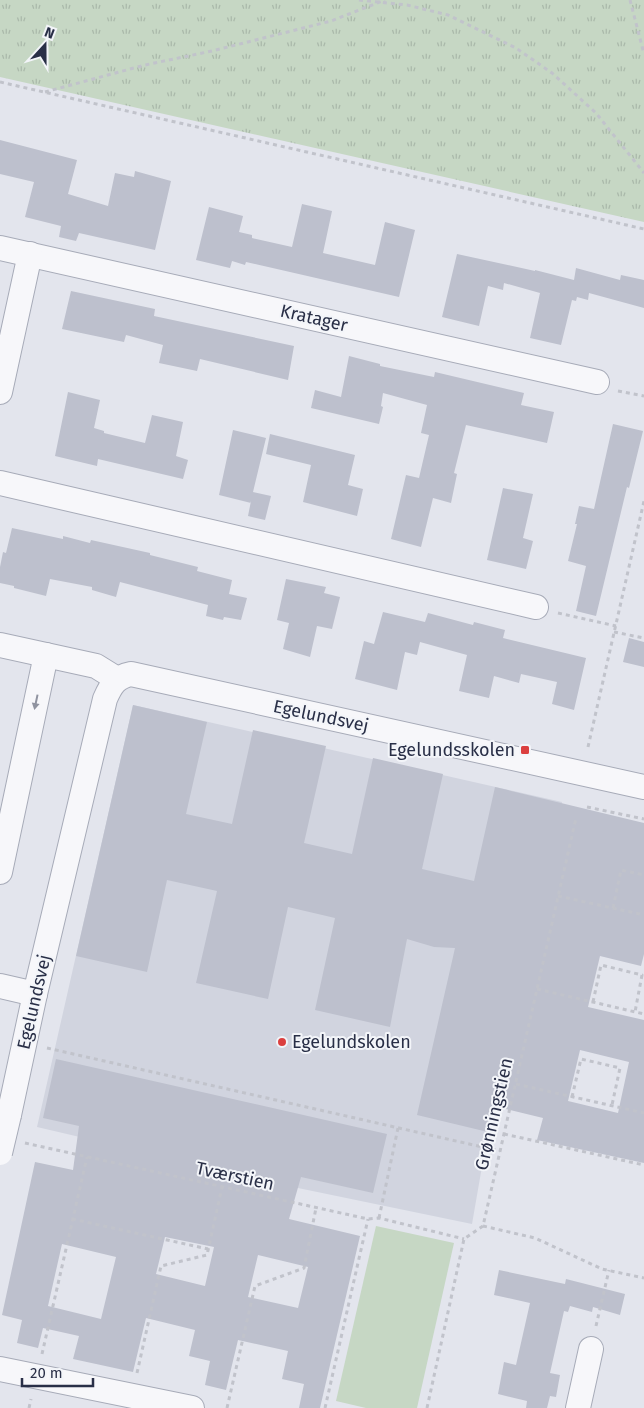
<svg xmlns="http://www.w3.org/2000/svg" width="644" height="1408" viewBox="0 0 644 1408" font-family="'Fira Sans',sans-serif">
  <defs>
    <pattern id="grass-tufts" width="24" height="20" patternUnits="userSpaceOnUse" patternTransform="scale(1.25)"><rect width="24" height="20" fill="#c6d7c4"/><path d="M3 7l-1-3M5 7V3M7 7l1-3M15 17l-1-3M17 17v-4M19 17l1-3" fill="none" stroke="#aab9aa"/></pattern>
  </defs>
  <rect width="100%" height="100%" fill="#e3e5ed"/>
  <path fill="#d1d4df" d="M133,705L562,802L488,1132L472,1224L298,1188L37,1127Z"/>
  <path fill="url(#grass-tufts)" d="M0,0H644V222L0,77Z"/>
  <path fill="#c6d7c4" d="M376,1226L454,1243L417,1408H366L336,1401Z"/>
  <g fill="#bdc0cd" fill-rule="evenodd">
    <path d="M0,140L77,160L68,194L108,206L115,173L134,177L135,171L171,181L155,250L79,233L76,241L59,237L61,226L25,217L34,182L0,174Z"/>
    <path d="M302,204L332,211L323,253L375,265L385,222L415,230L399,297L246,262L245,265L232,261L230,268L196,260L209,207L243,216L239,232L252,235V238L292,247Z"/>
    <path d="M457,254L535,271V270L574,280L576,268L620,280L621,275L644,280V308L589,293L588,300L577,297L576,301L572,300L561,345L530,338L540,293L504,283L503,290L488,286L479,326L442,317Z"/>
    <path d="M71,291L155,309L154,316L294,346L288,380L200,359L197,371L159,363L163,345L126,335L124,342L62,329Z"/>
    <path d="M349,356L380,364V366L434,377L435,372L524,393L521,405L554,412L547,443L466,425L454,473L457,474L451,503L433,498L421,547L391,539L406,475L419,478L429,435L421,433L427,405L383,393L381,406L383,407L379,424L311,408L315,390L341,397Z"/>
    <path d="M68,392L100,400L94,428L104,431V433L145,443L152,415L183,422L176,456L188,460L183,479L98,459L97,466L55,456Z"/>
    <path d="M613,424L643,431L629,488L627,487L596,616L576,611L586,566L568,561L577,524H575L579,506L594,509Z"/>
    <path d="M233,430L266,438L253,492L271,496L265,520L248,516L251,501V503L219,495Z"/>
    <path d="M270,434L355,455L348,485L363,489L357,516L303,502L311,465L266,454Z"/>
    <path d="M503,488L533,494L523,538L533,541L526,569L487,560Z"/>
    <path d="M12,528L63,539V536L90,543L91,540L150,553V555L198,567L197,571L232,580L229,594L247,598L241,620L224,617L223,620L206,616L208,605L120,582L116,597L92,590V587L50,579L46,596L14,588V586L0,583V567L3,552L6,553Z"/>
    <path d="M286,579L326,587L324,593L340,597L332,629L317,626L310,657L283,649L289,623L277,620Z"/>
    <path d="M383,612L425,622L428,613L473,625L474,622L505,630L503,638L586,658L574,710L552,704L557,682L521,674L519,683L494,676L489,698L459,691L467,655L420,642L417,655L405,652L397,690L355,679L364,641L374,644Z"/>
    <path d="M629,638L644,642V667L623,662Z"/>
    <path d="M133,705L207,722L186,814L232,824L253,730L326,746L304,843L352,854L373,758L443,774L422,869L474,881L495,787L644,823V954L641,966L600,956L588,1007L644,1020V1163L537,1140L543,1118L493,1106L488,1132L417,1115L455,948L434,947L407,939L390,1027L315,1010L335,918L288,907L268,999L196,983L217,891L167,880L147,972L76,956ZM580,1050L629,1062L618,1113L568,1101Z"/>
    <path d="M56,1059L387,1134L373,1193L301,1177L289,1219L360,1236L320,1408H299L304,1384L282,1379L288,1351L238,1340L226,1390L205,1385L210,1361L189,1356L195,1330L146,1318L133,1372L73,1359L79,1336L43,1328L38,1348L17,1343L22,1320L2,1315L35,1162L73,1170L79,1126L43,1118ZM165,1237L214,1247L205,1286L156,1274ZM62,1244L116,1257L101,1319L48,1306ZM258,1255L308,1267L298,1308L248,1297Z"/>
    <path d="M499,1270L565,1284L566,1279L625,1294L620,1315L593,1307L592,1312L570,1306L568,1312L564,1311L550,1373L560,1375L556,1397L550,1396L547,1408H526L527,1401L498,1394L504,1362L516,1365L530,1303L494,1295Z"/>
  </g>
  <g fill="none" stroke-linecap="round" stroke-linejoin="round">
    <defs>
      <g id="minor">
        <path d="M0,248L597,382"/>
        <path d="M0,392L30,254"/>
        <path d="M0,483L536,607"/>
        <path d="M0,645L96,666L117,679"/>
        <path d="M0,872L46,655"/>
        <path d="M0,986L35,994"/>
        <path d="M9,1115L35,994L105,699C111,685 116,677 131,674L644,787"/>
        <path d="M0,1369L192,1408"/>
        <path d="M578,1408L591,1349"/>
      </g>
    </defs>
    <use href="#minor" stroke="#a7abb8" stroke-width="26"/>
    <g stroke="#c1c3cb" stroke-width="3" stroke-dasharray="4 4" stroke-linecap="butt">
      <path d="M359,0L407,5L448,15L516,48L552,73L596,113L644,173"/>
      <path d="M630,0L644,54"/>
      <path d="M0,82L644,229"/>
      <path d="M45,92L145,65L212,51L331,21L385,0"/>
      <path d="M618,391L644,396"/>
      <path d="M558,613L616,626"/>
      <path d="M614,632L644,638"/>
      <path d="M588,747L644,501"/>
      <path d="M587,807L644,819"/>
      <path d="M558,896L644,915"/>
      <path d="M613,908L621,870L644,875"/>
      <path d="M537,989L644,1014"/>
      <path d="M593,1002L601,965L642,975L635,1012"/>
      <path d="M47,1048L500,1151"/>
      <path d="M516,1084L644,1113"/>
      <path d="M572,1097L581,1059L620,1068L612,1105"/>
      <path d="M504,1134L644,1165"/>
      <path d="M25,1143L368,1219L379,1218L464,1239"/>
      <path d="M379,1218L398,1128"/>
      <path d="M72,1219L208,1249"/>
      <path d="M483,1226L535,1238L602,1269L644,1278"/>
      <path d="M596,1326L609,1270"/>
      <path d="M42,1354L87,1157"/>
      <path d="M137,1373L161,1266L207,1255L222,1187"/>
      <path d="M29,1408L31,1399"/>
      <path d="M227,1408L255,1286L304,1268L316,1208"/>
      <path d="M325,1408L368,1219"/>
      <path d="M427,1408L464,1239L483,1226L576,818"/>
    </g>
    <use href="#minor" stroke="#f7f7fa" stroke-width="24"/>
    <defs>
      <path id="minor-bridge" d="M0,1153L9,1115"/>
    </defs>
    <use href="#minor-bridge" stroke="#a7abb8" stroke-width="26" stroke-linecap="butt"/>
    <use href="#minor-bridge" stroke="#f7f7fa" stroke-width="24"/>
  </g>
  <defs><path id="oneway-solid" d="M-6-.8H1V-3.2L6.5 0L1 3.2V.8H-6Z" transform="scale(1.25)"/></defs>
  <use fill="#9093a0" href="#oneway-solid" transform="translate(36 702) rotate(102)"/>
  <g fill="#db3f3f" stroke="#f3f5f9" stroke-width="2">
    <rect x="520" y="745" width="10" height="10" rx="2.5"/>
    <circle cx="282" cy="1042" r="5"/>
  </g>
  <g text-anchor="middle" dominant-baseline="central" stroke-width="4" stroke-linejoin="round" paint-order="stroke">
    <g font-size="18" fill="#292f47" stroke="#f3f5f9">
      <text transform="translate(314 318) rotate(13)">Kratager</text>
      <text transform="translate(321 716) rotate(12)">Egelundsvej</text>
      <text transform="translate(34 1002) rotate(-77)">Egelundsvej</text>
      <text transform="translate(494 1114) rotate(-77)">Grønningstien</text>
      <text transform="translate(235 1176) rotate(12)">Tværstien</text>
    </g>
    <g font-size="18" fill="#292f47" stroke="#f3f5f9" text-anchor="end">
      <text x="515" y="750">Egelundsskolen</text>
      <text x="292" y="1042" text-anchor="start">Egelundskolen</text>
    </g>
  </g>
  <g transform="translate(45 45) rotate(21)" stroke="#f3f5f9" stroke-width="4" paint-order="stroke">
  <path d="M0-4L9 19L0 12L-9 19Z" fill="#292f47"/>
  <text y="-8" font-size="14" font-weight="bold" text-anchor="middle" fill="#292f47">N</text>
  </g>
  <path d="M22 1378v8h71v-8" fill="none" stroke="#292f47" stroke-width="2.5"/>
  <text x="30" y="1378" font-size="15" fill="#292f47" stroke="#f3f5f9" stroke-width="4" paint-order="stroke">20 m</text>
</svg>
